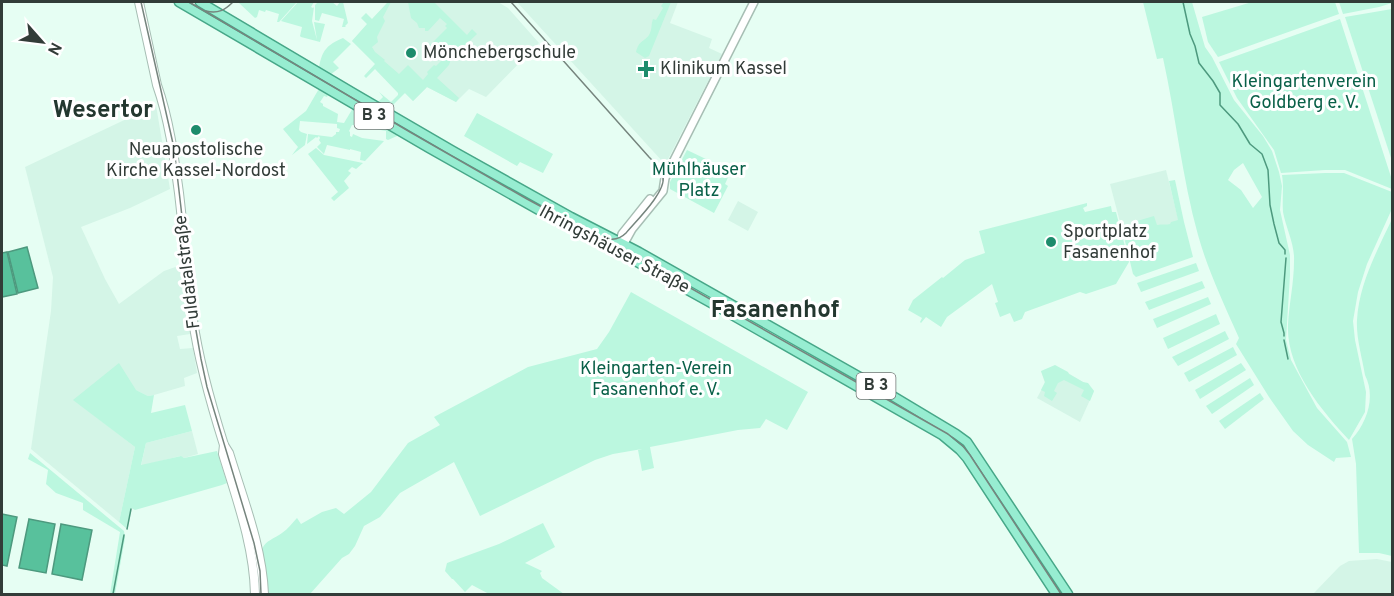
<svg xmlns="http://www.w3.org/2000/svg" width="1394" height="596" viewBox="0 0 1394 596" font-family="Overpass,sans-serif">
  <rect width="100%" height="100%" fill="#e6fef3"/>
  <g fill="#d4f5e7">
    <path d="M388,2H498L508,8L539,43L486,97L469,89L456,102L427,87L413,101L352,41Z"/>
    <path d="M517,2H678L670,23L712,39L709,48L722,54L667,161L663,162Z"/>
    <path d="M156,105L170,189L130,208L81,227L105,279L119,304L164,271L181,265L190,334L177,336L180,349L193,348L197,373L184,378L185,386L154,395L148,396L136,390L74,400L135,447L119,522L31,449L51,311L53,277L25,167Z"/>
    <path d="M1166,170L1179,222L1128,236L1125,241L1110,184Z"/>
    <path d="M738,201L758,212L748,231L728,220Z"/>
    <path d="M1041,371L1068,373L1088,385L1094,391L1080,422L1037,398L1045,383Z"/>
    <path d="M192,431L198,454L184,458L180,456L141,466L146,443Z"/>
    <path d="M1377,559L1392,562V594H1315L1314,593L1340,566L1349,561Z"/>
  </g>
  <g fill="#bbf7df" fill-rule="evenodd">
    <path d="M240,2H297L279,22H277L279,14L266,10L265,12L259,10L257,17L255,18L239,3Z"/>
    <path d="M298,2H314L311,7L313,8L314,7L312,21L317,40L314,22L325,24L320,42L301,37L300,36L302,27L281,21Z"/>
    <path d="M318,2H332L337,6L340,2H343L348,23L345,26L346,27H342L344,19L322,13L319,21L315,20V5Z"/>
    <path d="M388,2H391L383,17L385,21L377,37L378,42L372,47L375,52L385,60L384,61L399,74L408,65L423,80L428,74L427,72L434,65L436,66L441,61L427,47L429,44L430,45L447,28L445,26L447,24L440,18L428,31H425V28H419L417,23L411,18L408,2H434L467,35L472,29L477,34L451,59L449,65L437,78L459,98L456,102L427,87L413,101L405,93L389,109L374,100L379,101L383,97L379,92L391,102L398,95V93L375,69L366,78L364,76L375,64L352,41L367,24L361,18L366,13L372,19Z"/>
    <path d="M664,2H671L649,56L645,58L636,52C639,40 643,43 649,35C652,31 651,24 653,19L656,20L663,8L661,6Z"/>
    <path d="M1143,2H1192L1205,47L1212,57L1234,100L1263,136L1272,151L1279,172L1282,186L1280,210L1290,255V275L1286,340L1291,360L1317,408L1347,442L1351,457L1336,458L1334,462L1308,445L1293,431L1269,397L1236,344L1239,338C1224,304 1208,271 1198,235C1182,177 1176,117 1163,58L1157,59ZM1243,163L1262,197L1253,208L1241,190L1228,180L1234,170Z"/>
    <path d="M1252,2H1335L1339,14L1218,57L1208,42L1202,17Z"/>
    <path d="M1339,2H1392V3L1379,7L1343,14Z"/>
    <path d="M1392,9V161L1345,17Z"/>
    <path d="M1340,19L1392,180V189L1345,170H1325L1281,173L1274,150L1237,98L1219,62Z"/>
    <path d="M343,38L351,44L333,62L339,68L330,75L319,68C322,50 327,45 343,38Z"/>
    <path d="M320,87L329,93L327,97L324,96L320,102L323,104V106L338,114L337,122L344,123L353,108L397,134V136L388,140L386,139V131L352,125L349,131L350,132V136L352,137L353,134L362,138L384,141L365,161L360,160L361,152L350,149V150L327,145L324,154L317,147L321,143L319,140L320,138L319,136L317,138L316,137L307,144L308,134L332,137L336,134V132H339L340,129L337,128V124L300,121L299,130L301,132L307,134L305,145L292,155L298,147L283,129L306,111Z"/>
    <path d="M477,113L553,154L543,173L520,162L517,166L464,136Z"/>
    <path d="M316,148L324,155L363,163L356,169L352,167L348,171L351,173L344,181L349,188L334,201L331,198L338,192L308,154Z"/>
    <path d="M687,150L731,171L725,184L728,186L714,213L670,189V182Z"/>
    <path d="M1325,173H1344L1392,192L1391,211L1367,264L1358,292L1353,321L1355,340L1366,392L1365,412L1349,440C1321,410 1286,368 1288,325C1289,304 1294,283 1294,261C1295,245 1286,228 1283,212C1282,200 1284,188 1282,175Z"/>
    <path d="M1175,180L1184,222L1193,257L1136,277L1133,274L1125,241L1128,236L1127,229L1135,227L1138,232H1140L1137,221L1154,216L1157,225C1162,224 1167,225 1170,224L1171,222L1178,220L1169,181Z"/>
    <path d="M1087,203V206L1083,208L1085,212L1111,206L1112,212H1116L1129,262L1116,284L1086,294L1080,292L1025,312L1022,319L1014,322L1010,313L1000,317L995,303L998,302L992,284L947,317L941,327L926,317L921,323L920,322L922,318L908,310L913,300L942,277L943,278L965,260L985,253L979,231Z"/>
    <path d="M1392,219V556L1379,553H1359L1356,464L1352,439C1367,422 1376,397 1365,375C1362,357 1356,338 1357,320C1359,284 1377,251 1392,219Z"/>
    <path d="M1196,263L1199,271L1141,292L1137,283Z"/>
    <path d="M1202,281L1205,288L1149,310L1145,302Z"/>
    <path d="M631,292L808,392L787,430L766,419L760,428L738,430L650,447L654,468L642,471L638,450L642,449L613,454L595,460L480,516L454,462L400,493L380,517L364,526L355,546L349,554L342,558L310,594H269L262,549C266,540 274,539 282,533C288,529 292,523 297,518L301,524L322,512L336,508L344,514L371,492L408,443L440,425L434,417L528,367L597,349L609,332Z"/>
    <path d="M1208,297L1211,304L1157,328L1153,319Z"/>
    <path d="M1216,314L1220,324L1168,349L1163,338Z"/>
    <path d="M1225,331L1229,339L1178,366L1172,357Z"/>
    <path d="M1233,347L1237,355L1189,382L1184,373Z"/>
    <path d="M119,363L136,390L148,396L154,395L151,413L185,405L192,431L146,443L141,465L181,456L184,458L217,451L227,483L222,485L135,510L131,508L126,528L119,522L135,447L73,400Z"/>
    <path d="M1241,363L1246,370L1200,399L1195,390Z"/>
    <path d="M1055,365L1068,372L1069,374L1083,382L1088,383L1094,391L1090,401L1081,396L1084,390L1064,380L1058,383L1054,391L1057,393L1052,401L1044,396L1045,392L1041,390L1045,382L1041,371Z"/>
    <path d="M1250,378L1254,385L1212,414L1206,406Z"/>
    <path d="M1260,393L1264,399L1225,429L1219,421Z"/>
    <path d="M30,453L124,531L125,538L115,594H110L120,532L83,510V503L56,493L46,484L48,470L28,459Z"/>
    <path d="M543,523L555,547L525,563L542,571L540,573L542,578L564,594H489L472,585L465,592L453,579H452L445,571L447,563L499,544Z"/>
  </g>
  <g fill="#58c19c" stroke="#4d997e" stroke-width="1.5">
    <path d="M27,247L38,288L18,293L8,252Z"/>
    <path d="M7,252L17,294L2,297V253Z"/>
    <path d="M2,514L17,517L7,566L2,565Z"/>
    <path d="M29,519L55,524L46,573L19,568Z"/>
    <path d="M61,524L92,530L82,580L52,574Z"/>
  </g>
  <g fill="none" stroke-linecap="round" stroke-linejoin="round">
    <g stroke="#4d997e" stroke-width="1.5">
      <path d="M1183,2L1190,34L1195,46L1199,63L1213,81L1220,93V105L1238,124L1250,144L1262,154L1268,170L1270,205L1274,224L1279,243L1285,250V254"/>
      <path d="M1284,336V333L1281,322L1286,258"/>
      <path d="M1284,340L1288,359"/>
      <path d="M127,529L131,509"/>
      <path d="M113,594L124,535"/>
    </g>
    <defs>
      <g id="tertiary">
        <path d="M619,246L622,234L650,199"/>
        <path d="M622,247L632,229L663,191L665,178L754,2"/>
      </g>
      <g id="secondary">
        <path d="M139,2L157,85C169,119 174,156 179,193C184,235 187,278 193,320C199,363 211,404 224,445L229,453C243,499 262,546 264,594"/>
        <path d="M224,445L223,454C237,500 254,546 255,594"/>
      </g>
      <g id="primary">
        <path d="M179,2L429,148L544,213L619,252L711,303L942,435L960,450L967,458L1056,594"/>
        <path d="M200,2L355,94L453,151L571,217L639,252L881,389L956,434L967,442L975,454L1068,594"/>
      </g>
    </defs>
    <use href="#tertiary" stroke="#a7beb4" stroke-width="10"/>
    <use href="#secondary" stroke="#a7beb4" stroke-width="10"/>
    <use href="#primary" stroke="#47a788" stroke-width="11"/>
    <use href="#tertiary" stroke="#fff" stroke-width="7"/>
    <use href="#secondary" stroke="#fff" stroke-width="8"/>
    <use href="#primary" stroke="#97edd1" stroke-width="8"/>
    <g stroke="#76857e" stroke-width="1.5">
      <path d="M141,2L174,148L194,319L201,359L207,387L254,543L260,571L261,594"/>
      <path d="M189,2L410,132L527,199L648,264L948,434L963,446L970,455L1061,594"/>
      <path d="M511,2L649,157C655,163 661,169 663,177C666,192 636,221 626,233C619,240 612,241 603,237"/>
      <path d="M206,11C218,14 225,10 233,2"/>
    </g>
  </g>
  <g fill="#1d8c6c" stroke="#fff" stroke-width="2">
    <circle cx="411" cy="53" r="6"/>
    <path d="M643 60h6v6h6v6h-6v6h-6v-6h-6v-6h6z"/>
    <circle cx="196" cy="130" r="6"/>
    <circle cx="1051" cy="242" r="6"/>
  </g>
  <g text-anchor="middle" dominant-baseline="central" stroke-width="6" stroke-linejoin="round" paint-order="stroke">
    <g fill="#fff" stroke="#707674" stroke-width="1.5">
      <rect x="354.5" y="103" width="39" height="26" rx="4.5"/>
      <rect x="856.5" y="373" width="39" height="26" rx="4.5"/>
    </g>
    <g font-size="16" font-weight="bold" fill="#323c38">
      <text x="374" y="116">B 3</text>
      <text x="876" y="386">B 3</text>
    </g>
    <g font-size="18" fill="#323c38" stroke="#fff" text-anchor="start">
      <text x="423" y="53">Mönchebergschule</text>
      <text x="660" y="69">Klinikum Kassel</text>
      <text x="196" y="150" text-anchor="middle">Neuapostolische<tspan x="196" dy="21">Kirche Kassel-Nordost</tspan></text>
      <text x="1063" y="232">Sportplatz<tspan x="1063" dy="21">Fasanenhof</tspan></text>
    </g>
    <g font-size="18" fill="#096048" stroke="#fff">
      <text x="1304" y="82">Kleingartenverein<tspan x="1304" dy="21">Goldberg e. V.</tspan></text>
      <text x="699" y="170">Mühlhäuser<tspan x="699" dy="21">Platz</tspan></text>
      <text x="656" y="369">Kleingarten-Verein<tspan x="656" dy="21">Fasanenhof e. V.</tspan></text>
    </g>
    <g font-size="18" fill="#323c38" stroke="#fff">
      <text transform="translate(614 250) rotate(28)">Ihringshäuser Straße</text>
      <text transform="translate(188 272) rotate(-97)">Fuldatalstraße</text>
    </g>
    <g font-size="24" font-weight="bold" fill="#23372f" stroke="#fff">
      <text x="103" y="111">Wesertor</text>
      <text x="775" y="311">Fasanenhof</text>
    </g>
  </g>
  <rect width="1394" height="596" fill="none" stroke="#323c38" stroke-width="6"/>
  <g transform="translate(42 42) rotate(118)" stroke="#ffffff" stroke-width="4.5" paint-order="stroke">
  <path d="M0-4.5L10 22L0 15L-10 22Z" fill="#323c38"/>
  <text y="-9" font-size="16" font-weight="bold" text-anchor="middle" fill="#323c38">N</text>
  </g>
</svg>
